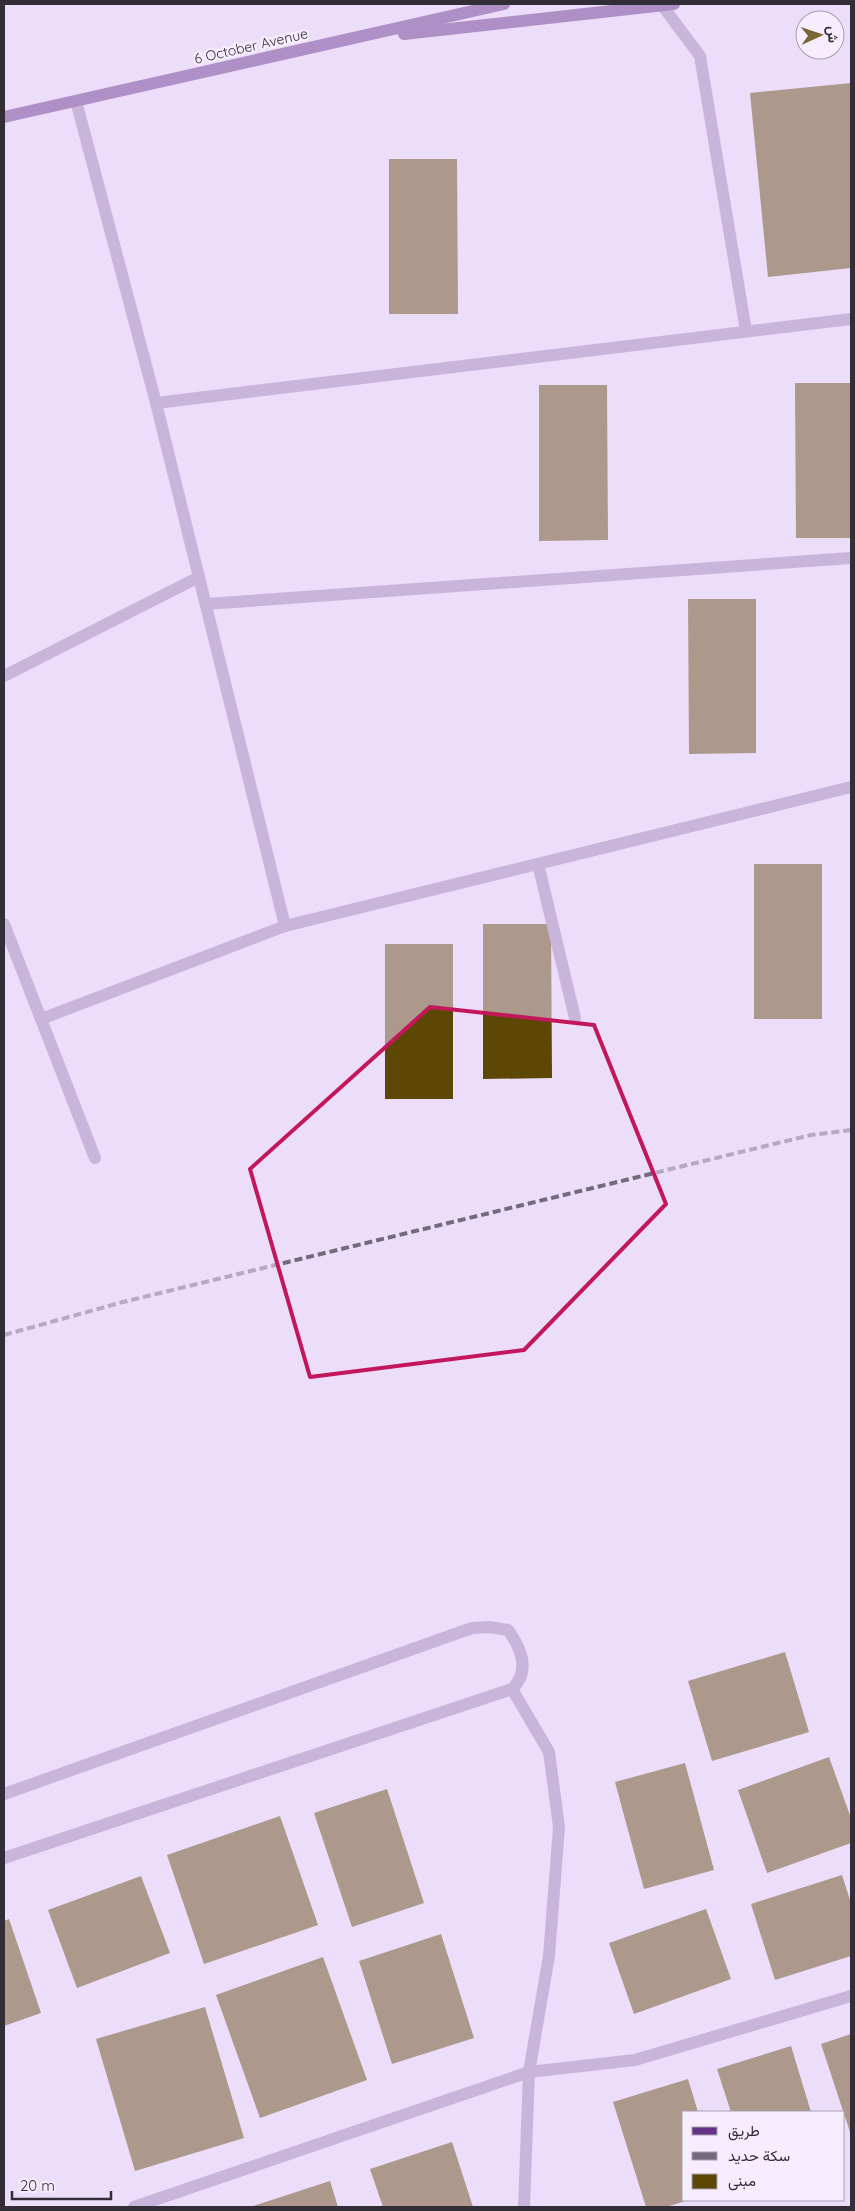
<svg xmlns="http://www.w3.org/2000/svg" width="855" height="2211" viewBox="0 0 855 2211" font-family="Quicksand,Vazirmatn,sans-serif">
  <rect width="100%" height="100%" fill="#ecddfa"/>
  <g fill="#5d4705">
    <path d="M851,83V268L768,277L750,93Z"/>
    <path d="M389,159H457L458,314H389Z"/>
    <path d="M795,383H851V538H796Z"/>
    <path d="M539,385H607L608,540L539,541Z"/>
    <path d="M688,599H756V753L689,754Z"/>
    <rect x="754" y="864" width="68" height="155"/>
    <path d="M483,924H551L552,1078L483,1079Z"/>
    <rect x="385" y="944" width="68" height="155"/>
    <path d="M785,1652L809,1732L712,1761L688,1681Z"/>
    <path d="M829,1757L851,1818V1843L767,1873L738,1790Z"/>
    <path d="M685,1763L714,1870L644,1889L615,1782Z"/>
    <path d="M387,1789L424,1903L352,1927L314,1813Z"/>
    <path d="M280,1816L318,1925L204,1964L167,1855Z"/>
    <path d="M842,1875L851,1903V1956L775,1980L751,1904Z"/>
    <path d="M141,1876L170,1953L77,1988L48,1910Z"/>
    <path d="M706,1909L731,1979L634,2014L609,1943Z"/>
    <path d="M9,1919L41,2013L4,2026V1921Z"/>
    <path d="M441,1934L474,2038L392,2064L359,1961Z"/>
    <path d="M323,1957L367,2080L260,2118L216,1995Z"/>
    <path d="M205,2007L244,2138L135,2171L96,2039Z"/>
    <path d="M851,2034V2135L821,2044Z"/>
    <path d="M791,2046L811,2112H731L717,2069Z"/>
    <path d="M688,2079L698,2112H684V2200H689L666,2207H646L613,2102Z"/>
    <path d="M452,2142L473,2207H383L370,2169Z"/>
    <path d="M330,2181L338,2207H250Z"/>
  </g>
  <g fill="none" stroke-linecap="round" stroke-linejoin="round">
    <g stroke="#9e86b4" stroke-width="12">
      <path d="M662,5L700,56L746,331"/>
      <path d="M76,101L156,403L285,926L851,787"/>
      <path d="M156,403L851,319"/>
      <path d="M206,604L851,558"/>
      <path d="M4,676L199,577"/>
      <path d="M538,864L575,1018"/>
      <path d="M4,924L41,1019L285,926"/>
      <path d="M41,1019L95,1158"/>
      <path d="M512,1689L549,1752L559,1827L549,1956L529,2072L524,2207"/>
      <path d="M4,1794L472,1628L489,1627L508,1630C521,1648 531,1671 512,1689L4,1858"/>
      <path d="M134,2207L529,2072L635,2060L851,1996"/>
    </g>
    <g stroke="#643487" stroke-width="12">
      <path d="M404,34L674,4"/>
      <path d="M4,117L504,4"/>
    </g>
    <path stroke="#736a7b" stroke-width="4" stroke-dasharray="8 4" stroke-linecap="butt" d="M4,1335L123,1302L811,1135L851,1130"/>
  </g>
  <path d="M0 0H855V2211H0ZM430,1007L594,1025L666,1204L524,1350L310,1377L250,1169Z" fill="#ecddfa" fill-opacity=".55" fill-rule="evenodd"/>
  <path fill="none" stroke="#c2185b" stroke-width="4" stroke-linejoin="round" d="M430,1007L594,1025L666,1204L524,1350L310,1377L250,1169Z"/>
  <g text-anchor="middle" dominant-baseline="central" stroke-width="5" stroke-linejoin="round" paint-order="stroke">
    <g font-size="14" fill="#332d38" stroke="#f6edff">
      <text transform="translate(251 46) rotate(-13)">6 October Avenue</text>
    </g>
  </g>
  <rect width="855" height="2211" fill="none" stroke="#332d38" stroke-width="10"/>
  <rect x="682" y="2111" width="162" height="90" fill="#f6edff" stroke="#a8a0af"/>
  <rect x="692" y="2127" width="25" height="8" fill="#643487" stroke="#a8a0af"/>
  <text x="728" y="2136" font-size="15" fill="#332d38">طريق</text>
  <rect x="692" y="2152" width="25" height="8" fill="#736a7b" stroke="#a8a0af"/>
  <text x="728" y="2161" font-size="15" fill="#332d38">سكة حديد</text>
  <rect x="692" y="2174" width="25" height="15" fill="#5d4705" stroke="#a8a0af"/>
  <text x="728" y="2186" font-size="15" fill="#332d38">مبنى</text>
  <g transform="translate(820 35) rotate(87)"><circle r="24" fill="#f6edff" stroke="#a8a0af"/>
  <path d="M0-4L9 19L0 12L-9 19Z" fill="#7a6635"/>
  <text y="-8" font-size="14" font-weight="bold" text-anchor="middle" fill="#332d38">ش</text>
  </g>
  <path d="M12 2191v8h99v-8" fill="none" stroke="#332d38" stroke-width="2.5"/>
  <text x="20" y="2191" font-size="15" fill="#332d38" stroke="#f6edff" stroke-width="4" paint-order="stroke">20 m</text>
</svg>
